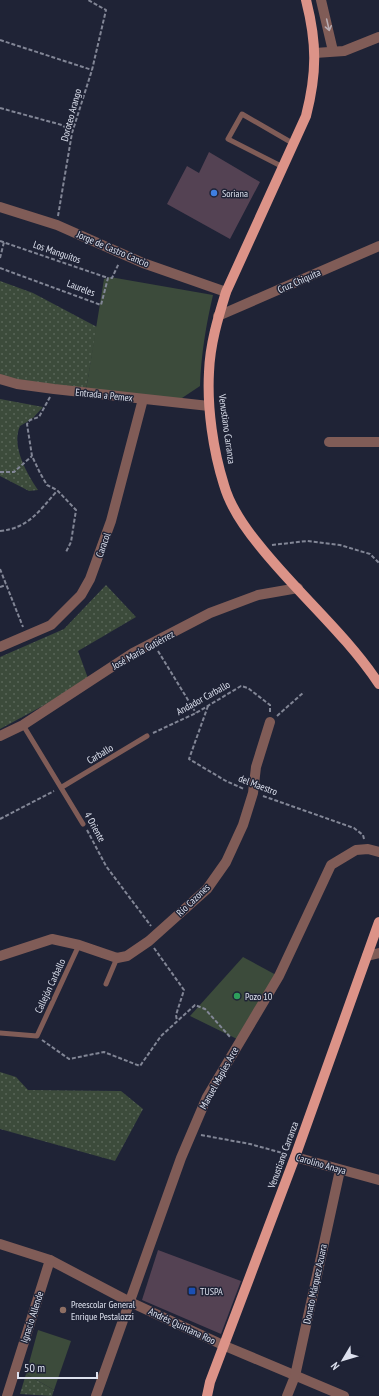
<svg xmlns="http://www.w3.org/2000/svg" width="379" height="1396" viewBox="0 0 379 1396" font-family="'PT Sans Narrow',sans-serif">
  <defs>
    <pattern id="grass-dots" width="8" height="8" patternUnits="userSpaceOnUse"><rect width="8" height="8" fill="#3c4b3b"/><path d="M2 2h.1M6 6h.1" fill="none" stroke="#586558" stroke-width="1.8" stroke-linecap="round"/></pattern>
  </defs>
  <rect width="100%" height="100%" fill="#1f2336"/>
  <g fill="url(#grass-dots)">
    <path d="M0,281L33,293L97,327L86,390L0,378Z"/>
    <path d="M0,399L43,407L32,419L20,426C11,446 27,474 38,490L29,491L0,476Z"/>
    <path d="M106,585L136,617L78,651L89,681L0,729V657L64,629Z"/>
    <path d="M0,1072L16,1077L28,1090L121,1091L143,1109L115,1161L0,1129Z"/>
    <path d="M26,1374L54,1390L52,1396L20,1394Z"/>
  </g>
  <g fill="#3c4b3b">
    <path d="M110,277L213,295C206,325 201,355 200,386L179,400L86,390L104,279Z"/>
    <path d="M243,957L278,976L239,1040L190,1016Z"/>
    <path d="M38,1330L71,1341L54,1390L26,1374Z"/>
  </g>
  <g fill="#544253">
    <path d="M209,152L260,182L230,239L167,204L187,166L199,173Z"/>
    <path d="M158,1250L241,1281L221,1334L142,1300Z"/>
  </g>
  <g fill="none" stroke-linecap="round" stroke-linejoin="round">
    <g stroke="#828696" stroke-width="2" stroke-dasharray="4 2" stroke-linecap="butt">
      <path d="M0,40L92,70"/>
      <path d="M0,108L62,125L72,133"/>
      <path d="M58,216L72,133L92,70L106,10L88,0"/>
      <path d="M0,241L108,278"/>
      <path d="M0,258L4,242"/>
      <path d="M0,268L101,305L108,278H112L119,263"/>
      <path d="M50,397L39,417L30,420L27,424L32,456L40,473L47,485L57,490L76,510L71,542L66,552"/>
      <path d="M0,472H14L32,456"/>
      <path d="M0,531C29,528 39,511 57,491"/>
      <path d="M272,545L307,541L340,545L370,554L379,563"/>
      <path d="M0,569L23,627"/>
      <path d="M0,587L6,585"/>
      <path d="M158,651L196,713"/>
      <path d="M208,706L189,759L226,781L244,789"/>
      <path d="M277,716L304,692"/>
      <path d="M153,733L196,713L241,686L248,688L270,705V713"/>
      <path d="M263,796L354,828L363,835L364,839"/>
      <path d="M0,819L54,791"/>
      <path d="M87,830L106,866L151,926"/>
      <path d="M154,948L184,990L176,1015L177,1021"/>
      <path d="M42,1040L69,1059L104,1052L140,1066L161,1036L195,1005L205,1009L231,1038"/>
      <path d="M201,1135L250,1144L286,1154"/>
    </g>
    <g stroke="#805c57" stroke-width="5">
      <path d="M283,167L228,139L242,114L294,144"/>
      <path d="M23,725L83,824"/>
      <path d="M62,787L147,736"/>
      <path d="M106,984L117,958"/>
      <path d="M0,1033L37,1036L79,945"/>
    </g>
    <g stroke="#805c57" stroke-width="10">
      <path d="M321,0L333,51"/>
      <path d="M315,53L344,51L379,37"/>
      <path d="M0,207L57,225L143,263L226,292"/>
      <path d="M0,379L17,384L54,389L209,406"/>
      <path d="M329,442H379"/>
      <path d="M0,647L51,625L81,595L90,579L111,521L143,399"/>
      <path d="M0,736L23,725L133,653L210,613L258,595L298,588"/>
      <path d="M0,956L52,939L79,945L117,958L127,956L149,941L207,889L226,862L243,825L253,793L256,767L270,722"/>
      <path d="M367,956L379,953"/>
      <path d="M295,1157L379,1180"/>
      <path d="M0,1244L50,1260L130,1302L225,1346L344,1396"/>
      <path d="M7,1396L50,1260"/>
      <path d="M96,1396L181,1158L207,1097L279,976L331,865L356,850L368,849L379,852"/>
      <path d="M287,1396L295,1376L340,1170"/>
    </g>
    <path stroke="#805c57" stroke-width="10" d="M218,316L379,246"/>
    <g stroke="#dc9388" stroke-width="10">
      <path d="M306,0C317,43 317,73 306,116L226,292C218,318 210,344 209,372C207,408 213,450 224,485C230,506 245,528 259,545C297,593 345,633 379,684"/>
      <path d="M207,1396L210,1382L295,1157L379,922"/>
    </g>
  </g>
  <defs><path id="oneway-shaft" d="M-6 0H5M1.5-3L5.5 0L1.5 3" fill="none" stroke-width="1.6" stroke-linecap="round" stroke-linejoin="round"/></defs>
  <use stroke="#b8acb2" href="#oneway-shaft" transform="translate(328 25) rotate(77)"/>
  <circle fill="#3f7fe0" stroke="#1f2336" stroke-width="1.5" cx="214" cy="193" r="4"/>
  <circle fill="#2e9e5b" stroke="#1f2336" stroke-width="1.5" cx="237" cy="996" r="4"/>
  <rect fill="#1a4fb4" stroke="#1f2336" stroke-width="1.5" x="188" y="1287" width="8" height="8" rx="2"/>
  <circle fill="#8d6e63" stroke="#1f2336" stroke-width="1.5" cx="63" cy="1310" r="4"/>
  <g text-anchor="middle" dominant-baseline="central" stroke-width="3" stroke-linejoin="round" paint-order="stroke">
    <g font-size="10" fill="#dde1ee" stroke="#1f2336">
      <text transform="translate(71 115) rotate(-75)">Doroteo Arango</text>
      <text transform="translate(113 249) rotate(23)">Jorge de Castro Cancio</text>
      <text transform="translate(57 252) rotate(19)">Los Manguitos</text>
      <text transform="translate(299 281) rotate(-24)">Cruz Chiquita</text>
      <text transform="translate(81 288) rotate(21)">Laureles</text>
      <text transform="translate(104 395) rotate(6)">Entrada a Pemex</text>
      <text transform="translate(227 429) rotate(82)">Venustiano Carranza</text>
      <text transform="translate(103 545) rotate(-71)">Caracol</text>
      <text transform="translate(143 650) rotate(-29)">José María Gutiérrez</text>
      <text transform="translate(203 698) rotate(-29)">Andador Carballo</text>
      <text transform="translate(100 754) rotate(-31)">Carballo</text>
      <text transform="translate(258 785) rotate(21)">del Maestro</text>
      <text transform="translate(95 827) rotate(61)">4 Oriente</text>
      <text transform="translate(193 900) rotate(-44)">Río Cazones</text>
      <text transform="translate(50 986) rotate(-65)">Callejón Carballo</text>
      <text transform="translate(219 1078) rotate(-61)">Manuel Maples Arce</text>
      <text transform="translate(283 1155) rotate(-70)">Venustiano Carranza</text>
      <text transform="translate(321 1164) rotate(16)">Carolino Anaya</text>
      <text transform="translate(315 1284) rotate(-78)">Donato Márquez Azuara</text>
      <text transform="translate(32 1317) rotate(-72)">Ignacio Allende</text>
      <text transform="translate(182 1326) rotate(25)">Andrés Quintana Roo</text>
    </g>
    <g font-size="10" fill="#dde1ee" stroke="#1f2336" text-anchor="start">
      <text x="222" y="193">Soriana</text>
      <text x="245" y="996">Pozo 10</text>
      <text x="200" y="1291">TUSPA</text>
      <text x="71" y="1304">Preescolar General<tspan x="71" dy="12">Enrique Pestalozzi</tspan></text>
    </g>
  </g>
  <g transform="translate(343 1360) rotate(232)" stroke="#1f2336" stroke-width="3" paint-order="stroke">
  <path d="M0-3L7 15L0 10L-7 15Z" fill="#dde1ee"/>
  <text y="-6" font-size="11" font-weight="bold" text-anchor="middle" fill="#dde1ee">N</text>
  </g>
  <path d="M18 1372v6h79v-6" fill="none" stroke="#dde1ee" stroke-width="2"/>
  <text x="24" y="1372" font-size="12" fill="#dde1ee" stroke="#1f2336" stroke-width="3" paint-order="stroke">50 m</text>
</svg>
